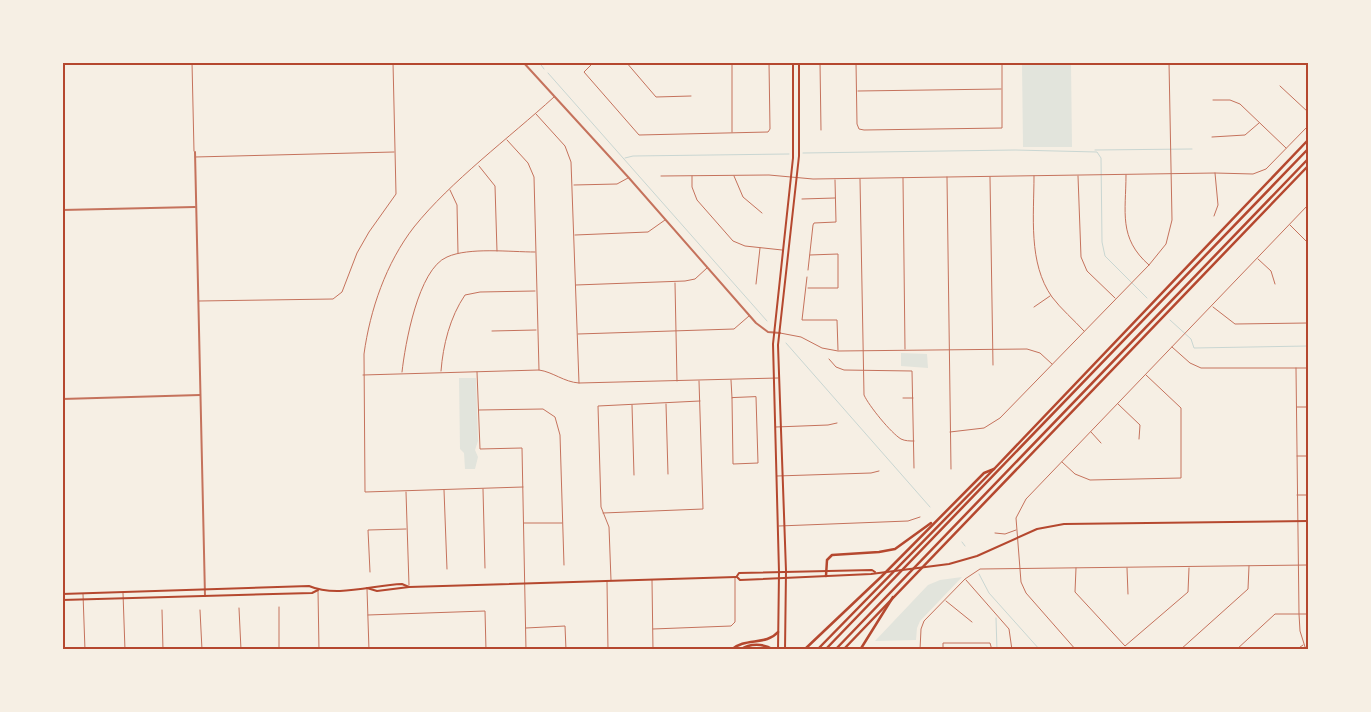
<svg xmlns="http://www.w3.org/2000/svg" width="1371" height="712" viewBox="0 0 1371 712" font-family="'PT Sans Narrow',sans-serif">
  <rect width="100%" height="100%" fill="#f6efe4"/>
  <g fill="#e2e4dc">
    <path d="M1022,63H1071L1072,147H1023Z"/>
    <path d="M901,353L927,354L928,368L901,366Z"/>
    <path d="M459,378H476L478,441L475,450L478,457L475,469H465L464,453L460,449Z"/>
    <path d="M962,577L920,621L917,628L916,640L875,641L928,585L940,580Z"/>
  </g>
  <g fill="none" stroke-linecap="round" stroke-linejoin="round">
    <g stroke="#c9d6d2" stroke-width="1">
      <path d="M539,62L544,69"/>
      <path d="M548,73L767,321"/>
      <path d="M1095,150L1192,149"/>
      <path d="M803,153L1015,150L1097,152L1101,158L1102,242L1105,256L1147,298"/>
      <path d="M625,158L633,156L789,154"/>
      <path d="M1170,320L1191,339L1194,348L1308,346"/>
      <path d="M786,343L930,507"/>
      <path d="M962,542L965,546"/>
      <path d="M979,574L989,593L1040,650"/>
      <path d="M996,618L997,650"/>
    </g>
    <g stroke="#c5725c" stroke-width="1">
      <path d="M192,62L194,151"/>
      <path d="M594,62L584,72L639,135L768,132L770,129L769,62"/>
      <path d="M626,62L656,97L691,96"/>
      <path d="M732,62V132"/>
      <path d="M820,62L821,130"/>
      <path d="M856,62L857,124L859,129L864,130L1002,128V62"/>
      <path d="M1211,63L1240,62"/>
      <path d="M1280,86L1308,112"/>
      <path d="M858,91L1001,89"/>
      <path d="M1213,100H1230L1240,104L1286,148"/>
      <path d="M536,114L565,146L571,162L579,383"/>
      <path d="M1212,137L1245,135L1259,123"/>
      <path d="M507,140L528,163L534,177L539,370"/>
      <path d="M195,157L394,152"/>
      <path d="M479,166L495,186L497,251"/>
      <path d="M1126,175C1126,212 1118,238 1149,265"/>
      <path d="M661,176L769,175L813,179L1215,173L1253,174L1266,169L1308,126"/>
      <path d="M692,176V187L697,200L733,241L745,246L782,250"/>
      <path d="M734,176L743,197L762,213"/>
      <path d="M1034,176C1034,216 1028,263 1052,297C1061,309 1074,320 1084,331"/>
      <path d="M1078,176L1081,257L1087,271L1115,298"/>
      <path d="M947,177L951,469"/>
      <path d="M990,177L993,365"/>
      <path d="M903,178L905,349"/>
      <path d="M860,179L864,395C869,406 891,433 901,439C905,441 910,441 914,441"/>
      <path d="M574,185L617,184L628,178"/>
      <path d="M450,190L457,205L458,253"/>
      <path d="M802,199L835,198"/>
      <path d="M1214,216L1218,205L1215,173"/>
      <path d="M1290,225L1308,243"/>
      <path d="M575,235L648,232L665,220"/>
      <path d="M1258,259L1271,271L1275,284"/>
      <path d="M808,270L813,225L814,223L836,222L835,180"/>
      <path d="M807,277L802,320H837L838,350"/>
      <path d="M675,283L677,381"/>
      <path d="M756,284L760,248"/>
      <path d="M576,285L685,281L695,279L707,268"/>
      <path d="M808,288H838V254L810,255"/>
      <path d="M199,301L333,299L342,292L357,253L369,232L396,194L393,62"/>
      <path d="M1034,307L1050,296"/>
      <path d="M1213,307L1235,324L1308,323"/>
      <path d="M492,331L536,330"/>
      <path d="M780,333L801,337L822,348L838,351L1027,349L1040,353L1052,364"/>
      <path d="M578,334L734,329L749,316"/>
      <path d="M1172,347L1190,363L1201,368H1308"/>
      <path d="M829,359L836,367L844,370L912,371L914,468"/>
      <path d="M1296,368L1299,614L1300,631L1306,650"/>
      <path d="M441,371C443,345 450,317 465,295L480,292L535,291"/>
      <path d="M402,372C405,345 418,269 447,257C469,247 510,252 535,252"/>
      <path d="M477,372L480,449L522,448L526,650"/>
      <path d="M363,375L539,370C553,372 564,382 579,383L778,378"/>
      <path d="M731,380L732,398"/>
      <path d="M756,397L758,463L733,464L732,398Z"/>
      <path d="M903,398H913"/>
      <path d="M666,404L668,474"/>
      <path d="M1118,404L1140,425L1139,439"/>
      <path d="M632,405L634,475"/>
      <path d="M1297,407H1308"/>
      <path d="M479,410L543,409L555,417L560,435L564,565"/>
      <path d="M776,427L828,425L837,423"/>
      <path d="M950,432L984,428L1000,418L1149,265L1166,244L1172,220L1169,62"/>
      <path d="M1091,432L1101,443"/>
      <path d="M1297,456H1308"/>
      <path d="M1062,462L1075,474L1090,480L1181,478V408L1146,375"/>
      <path d="M777,476L871,473L879,471"/>
      <path d="M523,487L365,492L364,354C370,310 386,263 414,227C451,181 509,138 554,97"/>
      <path d="M483,489L485,568"/>
      <path d="M444,490L447,569"/>
      <path d="M406,492L409,585"/>
      <path d="M1297,495H1308"/>
      <path d="M603,513L703,509L699,381"/>
      <path d="M524,523H562"/>
      <path d="M779,526L908,521L920,517"/>
      <path d="M995,533L1005,534L1016,530"/>
      <path d="M1076,568L1075,592L1125,646L1188,592L1189,568"/>
      <path d="M1127,568L1128,594"/>
      <path d="M370,572L368,530L406,529"/>
      <path d="M611,580L609,527L601,507L598,406L700,401"/>
      <path d="M652,580L653,650"/>
      <path d="M966,580L1009,629L1012,650"/>
      <path d="M607,581L608,650"/>
      <path d="M367,589L369,650"/>
      <path d="M318,590L319,650"/>
      <path d="M123,593L125,650"/>
      <path d="M83,594L85,650"/>
      <path d="M946,601L972,622"/>
      <path d="M279,607V650"/>
      <path d="M239,608L241,650"/>
      <path d="M162,610L163,650"/>
      <path d="M200,610L202,650"/>
      <path d="M368,615L485,611L486,650"/>
      <path d="M526,628L565,626L566,650"/>
      <path d="M653,629L731,626L735,622V577"/>
      <path d="M920,650L921,629L924,621L965,579L980,569L1308,565"/>
      <path d="M943,650V643H990L992,650"/>
      <path d="M1076,650L1026,593L1021,582L1016,518L1026,499L1308,205"/>
      <path d="M1180,650L1248,589L1249,566"/>
      <path d="M1236,650L1275,614H1308"/>
      <path d="M1296,650L1303,645"/>
    </g>
    <g stroke="#c5725c" stroke-width="2">
      <path d="M523,62L629,178L756,323L768,332L780,333"/>
      <path d="M195,152L205,596"/>
      <path d="M62,210L195,207"/>
      <path d="M62,399L200,395"/>
    </g>
    <g stroke="#b5482f" stroke-width="2">
      <path d="M737,576L739,573L872,570L875,572"/>
      <path d="M737,577L740,580L871,574L949,564L977,556L1037,529L1064,524L1308,521"/>
      <path d="M367,588L377,591L409,587L736,577"/>
      <path d="M62,594L309,586C337,598 373,585 402,584L409,587"/>
      <path d="M62,600L312,593L318,590"/>
    </g>
    <g stroke="#b5482f" stroke-width="2">
      <path d="M778,650L779,572L773,344L793,158V62"/>
      <path d="M785,650L786,571L778,345L799,156V62"/>
    </g>
    <g stroke="#b5482f" stroke-width="2.5">
      <path d="M826,576L827,560L832,555L879,552L895,549L931,523"/>
      <path d="M731,650C745,637 766,646 778,632"/>
      <path d="M740,650C750,643 763,643 774,650"/>
      <path d="M804,650L881,577L984,473L994,469"/>
      <path d="M817,650L995,468L1308,140"/>
      <path d="M825,650L1308,149"/>
      <path d="M835,650L1308,159"/>
      <path d="M843,650L1308,166"/>
      <path d="M860,650L893,597"/>
    </g>
  </g>
  <rect width="1371" height="712" fill="none" stroke="#f6efe4" stroke-width="128"/>
  <rect x="64" y="64" width="1243" height="584" fill="none" stroke="#b5482f" stroke-width="2"/>
</svg>
